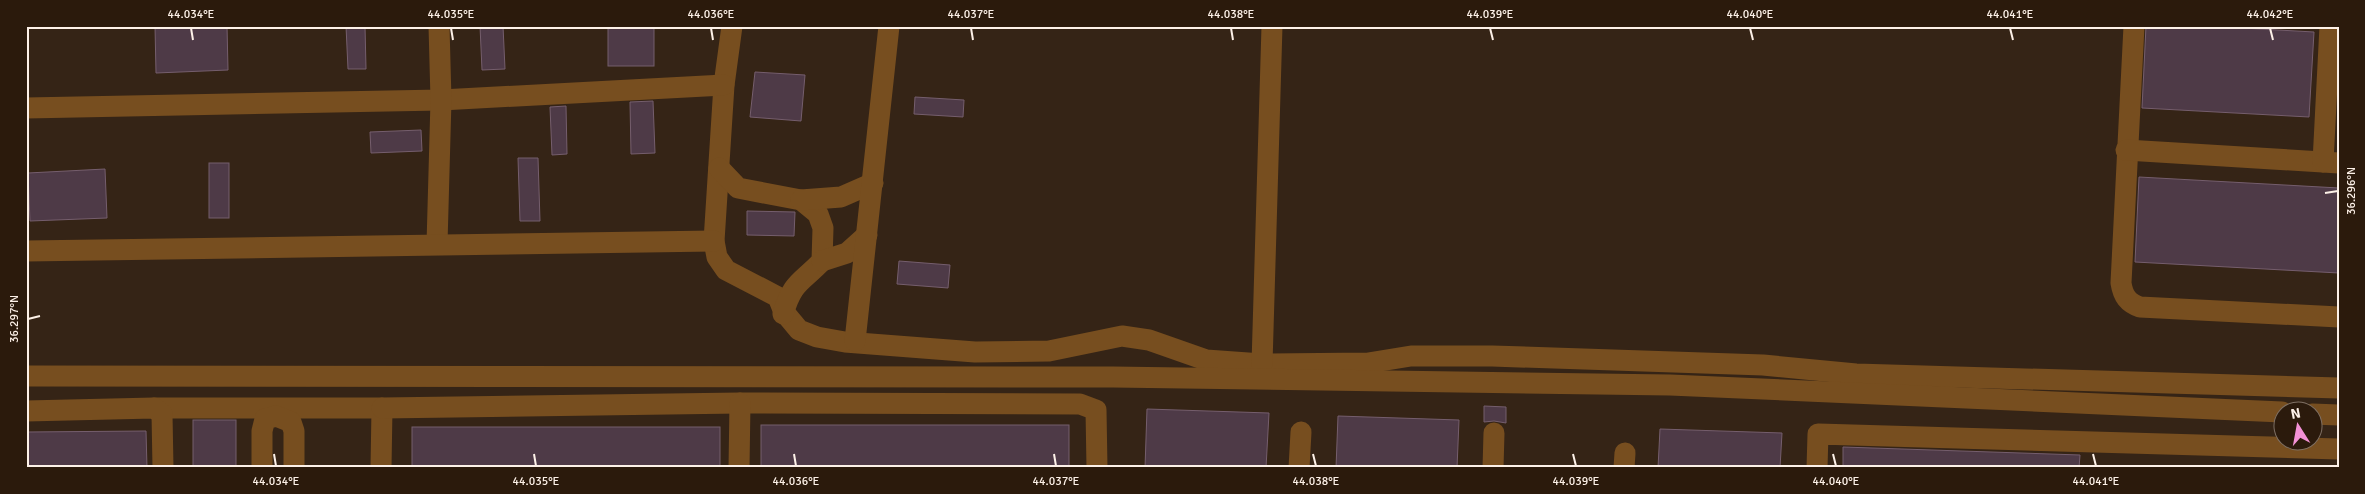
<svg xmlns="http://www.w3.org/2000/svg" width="2365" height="494" viewBox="0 0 2365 494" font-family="Signika,sans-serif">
  <rect width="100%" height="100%" fill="#352416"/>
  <g fill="#4e3a47" stroke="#755e6d">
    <path d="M155,26H227L228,70L156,73Z"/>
    <path d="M346,26H365L366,69H348Z"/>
    <path d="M480,26H503L505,69L482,70Z"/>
    <rect x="608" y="26" width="46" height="40"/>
    <path d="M2146,26H2206L2314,32L2309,117L2142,108Z"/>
    <path d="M755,72L805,75L801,121L750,117Z"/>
    <path d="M915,97L964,100L963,117L914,114Z"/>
    <path d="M653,101L655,153L631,154L630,102Z"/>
    <path d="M566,106L567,154L552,155L550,107Z"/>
    <path d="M421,130L422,151L371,153L370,132Z"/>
    <path d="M518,158H538L540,221H520Z"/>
    <rect x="209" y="163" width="20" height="55"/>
    <path d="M105,169L107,218L30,221L28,173Z"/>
    <path d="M2139,177L2339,188V273L2135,262Z"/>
    <path d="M747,211L795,212L794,236L747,235Z"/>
    <path d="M899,261L950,265L948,288L897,284Z"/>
    <path d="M1484,406L1506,407V423L1494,421L1484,422Z"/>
    <path d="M1147,409L1269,413L1266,468H1145Z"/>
    <path d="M1338,416L1459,420L1457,468H1336Z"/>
    <rect x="193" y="420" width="43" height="48"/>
    <rect x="761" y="425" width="308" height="43"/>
    <rect x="412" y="427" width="308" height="41"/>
    <path d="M1660,429L1782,433L1780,468H1658Z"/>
    <path d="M146,431L147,468H26V432Z"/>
    <path d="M1843,447L2080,455L2079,468H1843Z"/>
  </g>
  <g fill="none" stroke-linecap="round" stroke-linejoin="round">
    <g stroke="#774e1f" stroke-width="21">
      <path d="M732,26L724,85L714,241L717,257L726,270L778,297L784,312L799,330L817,337L845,342L975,352L1049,351L1122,336L1149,340L1206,360L1262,364L1368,363L1411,356H1492L1763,365L1856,374L2339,388"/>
      <path d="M2134,26L2121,283C2123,296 2128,303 2140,307L2339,317"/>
      <path d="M26,108L441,100L724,85"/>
      <path d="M2126,150L2339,163"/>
      <path d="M2323,162L2330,26"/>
      <path d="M719,168L738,188L801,200L818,214L823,228L822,261C800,284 793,281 783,314"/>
      <path d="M801,200L841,197L873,183"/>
      <path d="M437,244L441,100L439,26"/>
      <path d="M26,251L714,241"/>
      <path d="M822,261L847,253L867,235"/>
      <path d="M855,341L889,26"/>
      <path d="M1262,364L1272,26"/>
      <path d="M26,376L1113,377L1670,385L2282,412"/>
      <path d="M154,408H382L381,468"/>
      <path d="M382,408L740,403L1080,404L1096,410L1097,468"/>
      <path d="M26,411L154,408L162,414L163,468"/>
      <path d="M2312,414L2339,415"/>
      <path d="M262,468V431L265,419L276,416L291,422L294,431V468"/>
      <path d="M739,468L740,403"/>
      <path d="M1299,468L1301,432"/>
      <path d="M1493,468L1494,433"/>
      <path d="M1624,468L1625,453"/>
      <path d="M1817,468L1818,434L2339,449"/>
    </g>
  </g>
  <path fill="none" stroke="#fdf1e8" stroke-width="2" d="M191,28L193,40M451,28L453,40M711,28L713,40M971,28L973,40M1231,28L1233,40M1490,28L1493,40M1750,28L1753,40M2010,28L2013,40M2270,28L2273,40M2325,193L2338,191M28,319L40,316M274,454L276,466M534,454L536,466M794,454L796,466M1054,454L1056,466M1313,454L1316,466M1573,454L1576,466M1833,454L1836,466M2093,454L2096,466"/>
  <rect width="2365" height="494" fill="none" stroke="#2b1a0c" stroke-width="55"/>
  <g transform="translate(2298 426) rotate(349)"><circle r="24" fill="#2b1a0c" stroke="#7f7064"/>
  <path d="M0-4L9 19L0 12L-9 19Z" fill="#f391d6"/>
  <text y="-8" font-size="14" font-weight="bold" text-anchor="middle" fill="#fdf1e8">N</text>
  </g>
  <rect x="28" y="28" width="2310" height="438" fill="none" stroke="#fdf1e8" stroke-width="2"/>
  <g font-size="12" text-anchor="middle" fill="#fdf1e8">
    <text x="191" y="18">44.034°E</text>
    <text x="451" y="18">44.035°E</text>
    <text x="711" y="18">44.036°E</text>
    <text x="971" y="18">44.037°E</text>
    <text x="1231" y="18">44.038°E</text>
    <text x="1490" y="18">44.039°E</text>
    <text x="1750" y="18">44.040°E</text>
    <text x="2010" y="18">44.041°E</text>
    <text x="2270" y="18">44.042°E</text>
    <text transform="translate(2351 191) rotate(-90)" y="4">36.296°N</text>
    <text transform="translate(14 319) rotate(-90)" y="4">36.297°N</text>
    <text x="276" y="485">44.034°E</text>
    <text x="536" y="485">44.035°E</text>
    <text x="796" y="485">44.036°E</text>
    <text x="1056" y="485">44.037°E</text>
    <text x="1316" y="485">44.038°E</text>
    <text x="1576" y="485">44.039°E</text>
    <text x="1836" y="485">44.040°E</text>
    <text x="2096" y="485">44.041°E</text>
  </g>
</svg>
